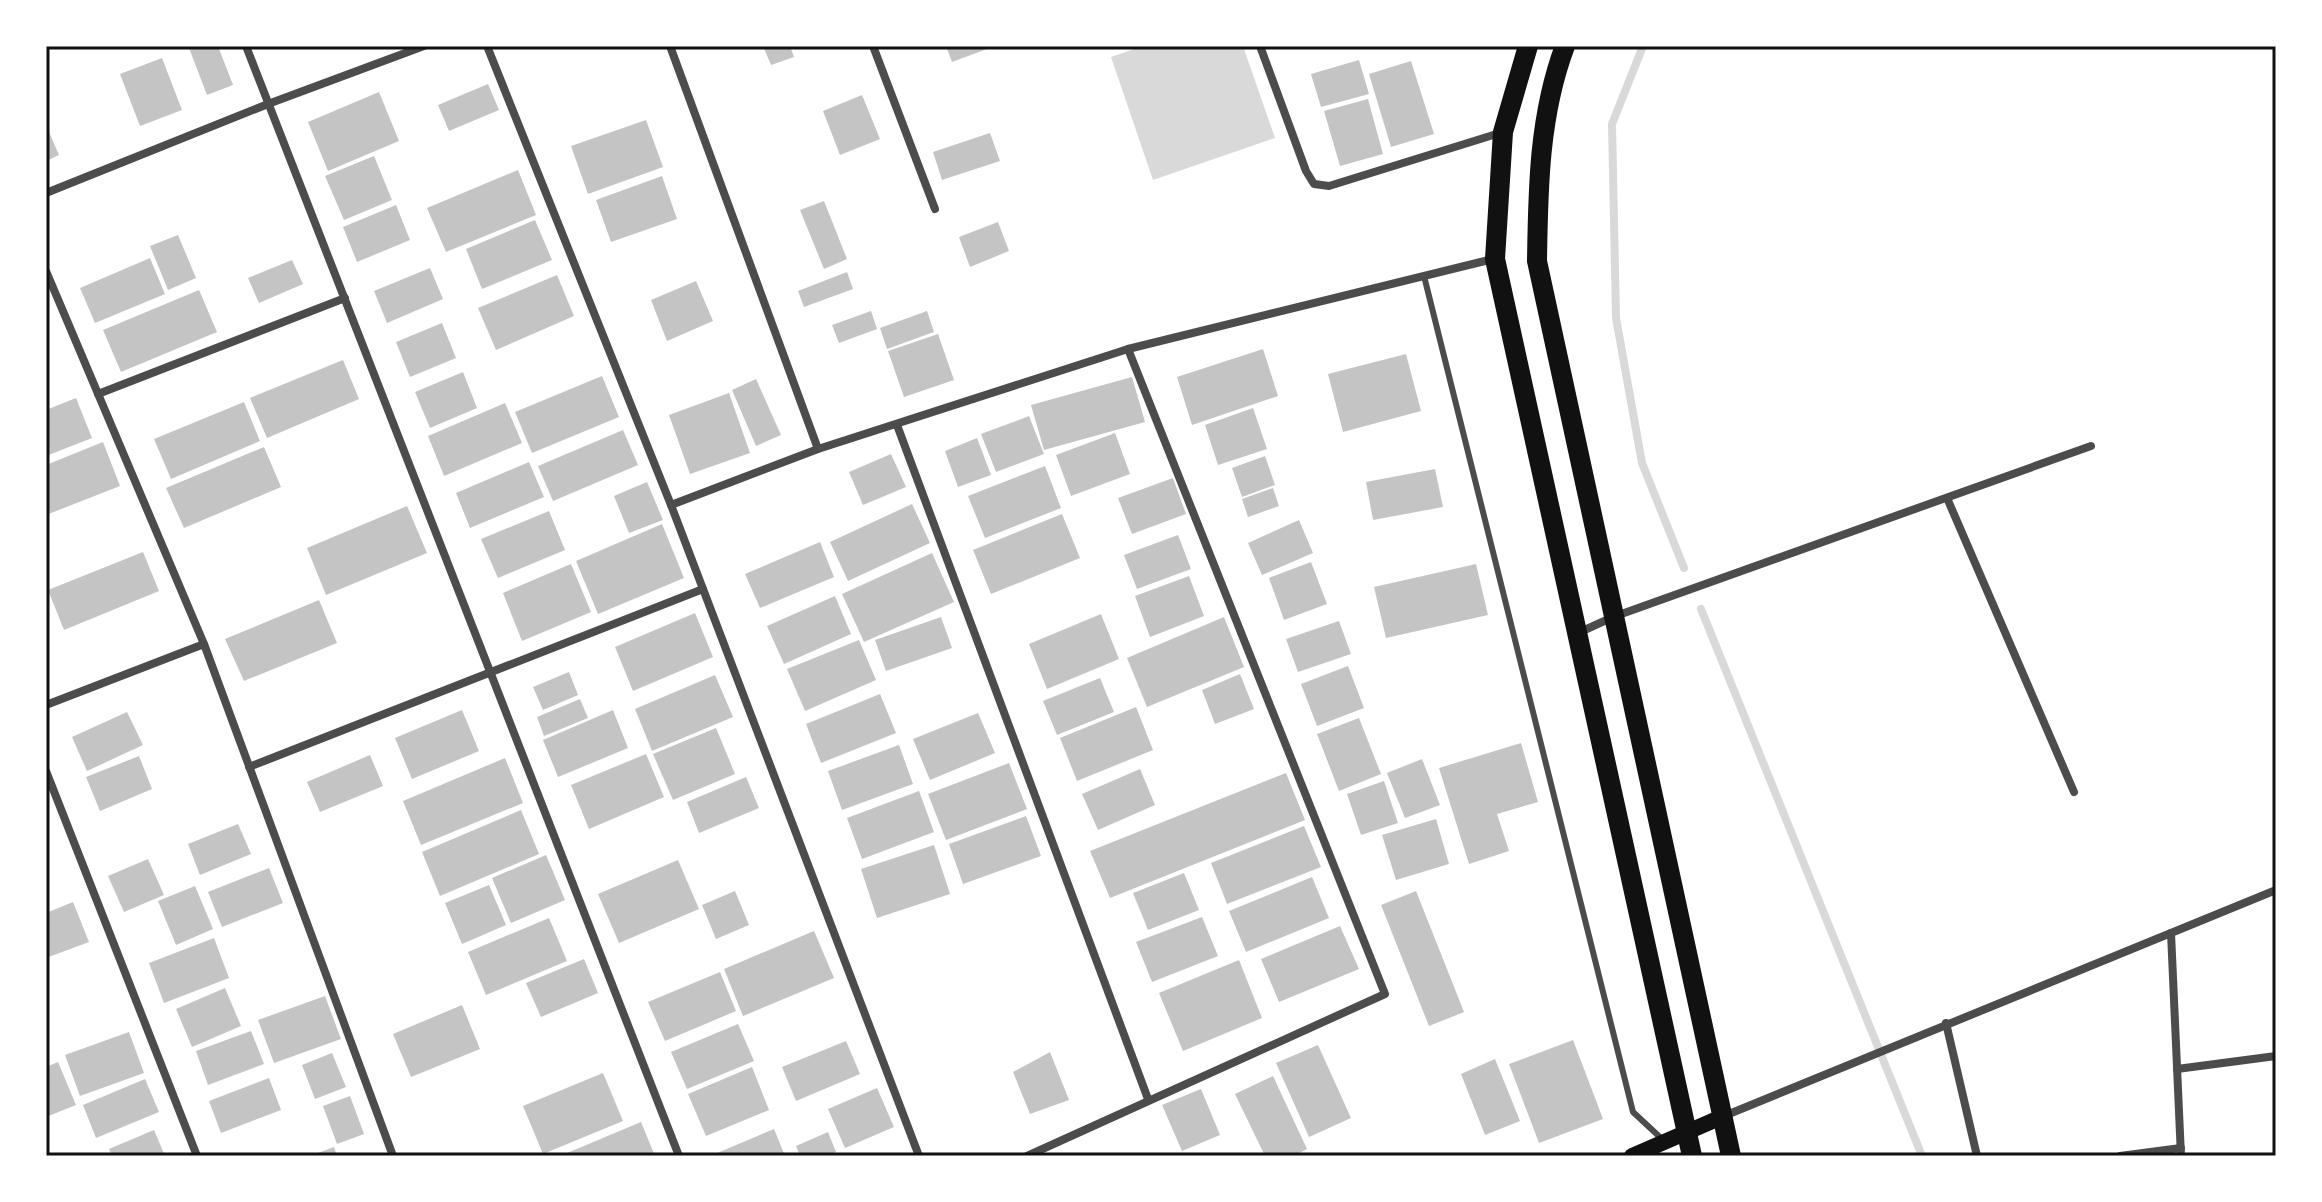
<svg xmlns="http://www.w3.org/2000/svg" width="2322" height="1202" viewBox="0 0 2322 1202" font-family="Arial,sans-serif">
  <rect width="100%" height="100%" fill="#fff"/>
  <path fill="#d9d9d9" d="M1143,46H1243L1275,138L1153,180L1111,57Z"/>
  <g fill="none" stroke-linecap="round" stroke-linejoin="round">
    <g stroke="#d9d9d9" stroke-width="8">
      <path d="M1643,46L1612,124L1616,318L1642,463L1684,568"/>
      <path d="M1701,609L1922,1156"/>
    </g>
  </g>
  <g fill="#c4c4c4">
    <path d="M195,46H218L233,85L207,95L189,48Z"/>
    <path d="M763,46H790L794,57L771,65Z"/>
    <path d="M946,46H995L952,62Z"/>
    <path d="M162,58L182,110L140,126L120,74Z"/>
    <path d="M1359,60L1369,94L1321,107L1311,74Z"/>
    <path d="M1411,61L1434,134L1391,147L1369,74Z"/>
    <path d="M488,84L499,110L449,131L438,105Z"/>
    <path d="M379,92L399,141L328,171L308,122Z"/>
    <path d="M862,95L880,139L840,155L823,111Z"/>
    <path d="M1368,99L1383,154L1340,166L1324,111Z"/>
    <path d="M646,120L663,167L588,194L571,146Z"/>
    <path d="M46,125L59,155L46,161Z"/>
    <path d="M990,133L1000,161L942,180L933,152Z"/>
    <path d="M374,156L392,200L344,220L325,176Z"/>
    <path d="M518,170L536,215L446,252L427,208Z"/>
    <path d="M662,176L677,219L611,242L596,200Z"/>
    <path d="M824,201L847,259L824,269L800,210Z"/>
    <path d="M396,205L410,240L357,262L343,227Z"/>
    <path d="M535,220L552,260L482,289L466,249Z"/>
    <path d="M998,222L1009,251L970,267L959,237Z"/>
    <path d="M178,235L196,278L168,290L150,246Z"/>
    <path d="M150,258L165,294L95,323L80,288Z"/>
    <path d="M292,260L303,284L259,303L248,278Z"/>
    <path d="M430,268L443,299L387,323L374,291Z"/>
    <path d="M847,272L853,289L804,307L798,291Z"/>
    <path d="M557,275L574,316L496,350L478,308Z"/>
    <path d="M696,281L713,321L667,341L651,300Z"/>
    <path d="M199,290L217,332L121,372L103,330Z"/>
    <path d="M871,311L877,329L839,343L832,325Z"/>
    <path d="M927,311L934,332L887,349L880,328Z"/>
    <path d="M442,323L456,358L410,377L396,342Z"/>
    <path d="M938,334L954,380L904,397L888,351Z"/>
    <path d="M1263,349L1278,396L1192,425L1177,377Z"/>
    <path d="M1406,354L1421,411L1343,432L1328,374Z"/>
    <path d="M343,360L359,399L267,438L250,398Z"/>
    <path d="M463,372L477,408L430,428L415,392Z"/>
    <path d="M602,376L619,417L532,453L515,412Z"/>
    <path d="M1132,377L1145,422L1044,450L1031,405Z"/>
    <path d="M756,379L781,435L756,446L732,390Z"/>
    <path d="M729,393L750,453L690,474L669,415Z"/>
    <path d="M76,398L92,438L46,456V410Z"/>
    <path d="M244,402L260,441L171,479L154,439Z"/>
    <path d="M505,403L522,443L444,476L428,436Z"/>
    <path d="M1253,408L1267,449L1218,465L1205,425Z"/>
    <path d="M1029,416L1044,454L996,472L981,434Z"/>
    <path d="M623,430L638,465L553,501L538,466Z"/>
    <path d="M1115,433L1130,474L1071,496L1056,455Z"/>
    <path d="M977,438L991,475L958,487L945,451Z"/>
    <path d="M103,442L120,486L46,515V465Z"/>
    <path d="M264,447L281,487L184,528L166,488Z"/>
    <path d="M891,454L906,487L863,505L849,472Z"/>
    <path d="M1265,456L1275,485L1242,497L1232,468Z"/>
    <path d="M529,462L544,497L470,528L456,493Z"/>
    <path d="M1045,466L1061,508L985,538L968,496Z"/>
    <path d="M1435,469L1443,507L1373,520L1366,482Z"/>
    <path d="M1173,478L1186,514L1132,534L1118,498Z"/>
    <path d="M647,482L663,520L629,533L614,496Z"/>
    <path d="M1273,488L1279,506L1248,517L1242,499Z"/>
    <path d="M912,504L930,543L848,581L830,542Z"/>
    <path d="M407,506L427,553L326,595L307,548Z"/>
    <path d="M549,511L565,550L498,578L481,539Z"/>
    <path d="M1062,514L1080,558L991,594L973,550Z"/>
    <path d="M1299,520L1313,553L1262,575L1248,543Z"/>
    <path d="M662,524L684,578L598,614L576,561Z"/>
    <path d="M1178,535L1191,569L1137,589L1124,555Z"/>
    <path d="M820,542L834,577L760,608L745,574Z"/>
    <path d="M143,552L159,591L64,630L48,590Z"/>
    <path d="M932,553L954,602L864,642L842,594Z"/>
    <path d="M1311,562L1327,604L1284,620L1269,578Z"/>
    <path d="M571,564L591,612L522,641L503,593Z"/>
    <path d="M1476,564L1488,615L1386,638L1374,587Z"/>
    <path d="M1189,576L1204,616L1150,637L1135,596Z"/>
    <path d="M835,596L851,634L784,664L767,626Z"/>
    <path d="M319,600L337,643L244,681L225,639Z"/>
    <path d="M695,613L713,657L633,691L615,647Z"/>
    <path d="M1101,614L1119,659L1047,689L1029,644Z"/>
    <path d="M941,617L952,648L886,671L875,640Z"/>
    <path d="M1224,617L1244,667L1147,707L1127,658Z"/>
    <path d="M1339,621L1351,654L1298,672L1286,639Z"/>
    <path d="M859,640L876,680L805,711L787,669Z"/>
    <path d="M1348,666L1364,708L1317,726L1301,684Z"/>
    <path d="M569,672L578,695L543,710L533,687Z"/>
    <path d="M1240,674L1254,709L1215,724L1202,690Z"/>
    <path d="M715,675L733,717L652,751L635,709Z"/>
    <path d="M1100,678L1114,712L1057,735L1043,701Z"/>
    <path d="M880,694L896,733L821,763L806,724Z"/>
    <path d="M580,699L588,718L544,736L537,717Z"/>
    <path d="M1136,707L1153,750L1077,781L1060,738Z"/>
    <path d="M462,710L479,751L412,779L395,738Z"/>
    <path d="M613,710L628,748L558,777L543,740Z"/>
    <path d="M127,712L143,745L87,771L72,737Z"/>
    <path d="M978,713L995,753L930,780L913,739Z"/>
    <path d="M1359,718L1381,774L1339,791L1317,734Z"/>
    <path d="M716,728L735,774L673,800L653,754Z"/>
    <path d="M1521,743L1538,802L1497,814L1509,851L1469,864L1439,768Z"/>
    <path d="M899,745L913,784L842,810L828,771Z"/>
    <path d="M646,754L664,797L589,829L571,785Z"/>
    <path d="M370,755L383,786L320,812L307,782Z"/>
    <path d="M139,756L152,789L100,811L86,777Z"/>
    <path d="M505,758L523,803L421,845L403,801Z"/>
    <path d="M1422,759L1440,805L1405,818L1387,773Z"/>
    <path d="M1009,763L1027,809L946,840L928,794Z"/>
    <path d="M1140,769L1155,805L1098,830L1082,794Z"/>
    <path d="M1286,773L1305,820L1110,898L1090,851Z"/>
    <path d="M746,777L759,808L699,833L687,802Z"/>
    <path d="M1384,781L1398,823L1361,835L1347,794Z"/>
    <path d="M919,791L934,832L862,859L847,818Z"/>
    <path d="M521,810L539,854L440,896L422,852Z"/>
    <path d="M1026,816L1041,856L963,884L949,844Z"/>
    <path d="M1436,819L1449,864L1396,880L1382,835Z"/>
    <path d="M238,824L251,854L200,875L188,844Z"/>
    <path d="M1304,826L1321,867L1227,904L1211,863Z"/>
    <path d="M934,845L950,894L877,918L861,869Z"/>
    <path d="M546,855L565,900L511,923L492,878Z"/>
    <path d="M148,859L164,895L124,912L108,876Z"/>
    <path d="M678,860L699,909L619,943L598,894Z"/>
    <path d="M269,868L283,903L222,927L208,892Z"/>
    <path d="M1184,873L1199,910L1148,930L1133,893Z"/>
    <path d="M1312,877L1329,918L1246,952L1229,911Z"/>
    <path d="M489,885L506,925L462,944L445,903Z"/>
    <path d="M195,886L213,929L176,945L158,901Z"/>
    <path d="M735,891L749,925L716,939L702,905Z"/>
    <path d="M1416,891L1464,1012L1429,1026L1381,905Z"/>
    <path d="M73,902L89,942L46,958V913Z"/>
    <path d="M1202,917L1218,956L1152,982L1136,942Z"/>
    <path d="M549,918L567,961L486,995L468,952Z"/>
    <path d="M1340,926L1359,969L1279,1002L1261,959Z"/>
    <path d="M814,931L834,978L743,1016L724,969Z"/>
    <path d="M214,938L229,978L164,1003L149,963Z"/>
    <path d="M584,959L598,993L541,1017L526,983Z"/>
    <path d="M1239,960L1262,1018L1183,1051L1159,993Z"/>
    <path d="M720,972L736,1011L665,1041L648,1002Z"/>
    <path d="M225,988L241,1026L192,1047L176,1009Z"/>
    <path d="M325,996L341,1039L274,1063L258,1020Z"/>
    <path d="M462,1005L480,1049L411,1077L393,1034Z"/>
    <path d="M738,1024L754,1061L687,1089L671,1052Z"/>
    <path d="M251,1031L264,1064L208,1085L196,1051Z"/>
    <path d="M129,1032L144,1073L80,1096L65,1055Z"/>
    <path d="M1573,1040L1603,1119L1539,1143L1509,1064Z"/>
    <path d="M846,1041L860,1074L796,1101L782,1067Z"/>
    <path d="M1318,1045L1351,1118L1309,1137L1276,1063Z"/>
    <path d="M1050,1052L1069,1100L1030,1114L1013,1072Z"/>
    <path d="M332,1053L346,1087L315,1099L302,1065Z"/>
    <path d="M1495,1059L1520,1121L1485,1135L1461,1074Z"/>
    <path d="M58,1062L76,1105L46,1117V1067Z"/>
    <path d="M752,1067L769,1110L706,1136L688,1094Z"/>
    <path d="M603,1073L623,1121L543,1154L523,1106Z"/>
    <path d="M1273,1076L1307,1149L1294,1156H1265L1235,1094Z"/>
    <path d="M269,1078L281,1110L221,1133L209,1101Z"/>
    <path d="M145,1079L159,1112L96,1138L83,1105Z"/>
    <path d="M877,1088L894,1127L845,1148L828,1109Z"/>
    <path d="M1201,1089L1220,1135L1182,1151L1162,1105Z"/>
    <path d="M350,1096L364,1134L337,1144L323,1106Z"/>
    <path d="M641,1122L655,1156H560Z"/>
    <path d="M774,1129L785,1156H710Z"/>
    <path d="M154,1130L165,1156H112L109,1149Z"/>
    <path d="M828,1132L836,1152L827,1156H800L796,1146Z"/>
    <path d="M334,1147L337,1156H310Z"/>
  </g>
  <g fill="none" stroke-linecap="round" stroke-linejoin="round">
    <path stroke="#4c4c4c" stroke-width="6" d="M1424,276L1633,1112L1662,1139"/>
    <g stroke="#4c4c4c" stroke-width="8">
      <path d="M246,46L679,1156"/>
      <path d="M487,46L671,505L919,1156"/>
      <path d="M670,46L818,449"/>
      <path d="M873,46L935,209"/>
      <path d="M1260,46L1306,171L1314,184L1329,186L1503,132"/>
      <path d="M46,193L268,104L424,46"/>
      <path d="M46,271L204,644L393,1156"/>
      <path d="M98,394L345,298"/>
      <path d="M897,425L1148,1099"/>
      <path d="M1947,498L2074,792"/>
      <path d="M671,505L818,449L1128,349L1493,259"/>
      <path d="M1578,633L1613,617L2091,446"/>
      <path d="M46,705L204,644"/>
      <path d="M249,767L703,589"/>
      <path d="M46,771L197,1156"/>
      <path d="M2171,933L2181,1156"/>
      <path d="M1946,1023L1977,1156"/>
      <path d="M2177,1069L2276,1056"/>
      <path d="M1724,1116L2276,890"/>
      <path d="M1027,1156L1385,994L1128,349"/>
      <path d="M2120,1156L2181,1148"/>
    </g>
    <path stroke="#111" stroke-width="16" d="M1632,1156L1724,1116"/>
    <g stroke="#111" stroke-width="20">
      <path d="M1528,46L1503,132L1495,259L1692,1156"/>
      <path d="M1565,46C1539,115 1538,188 1537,261L1731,1156"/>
    </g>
  </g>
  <rect width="2322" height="1202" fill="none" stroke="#ffffff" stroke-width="96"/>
  <rect x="48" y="48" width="2226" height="1106" fill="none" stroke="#111" stroke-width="3"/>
</svg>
